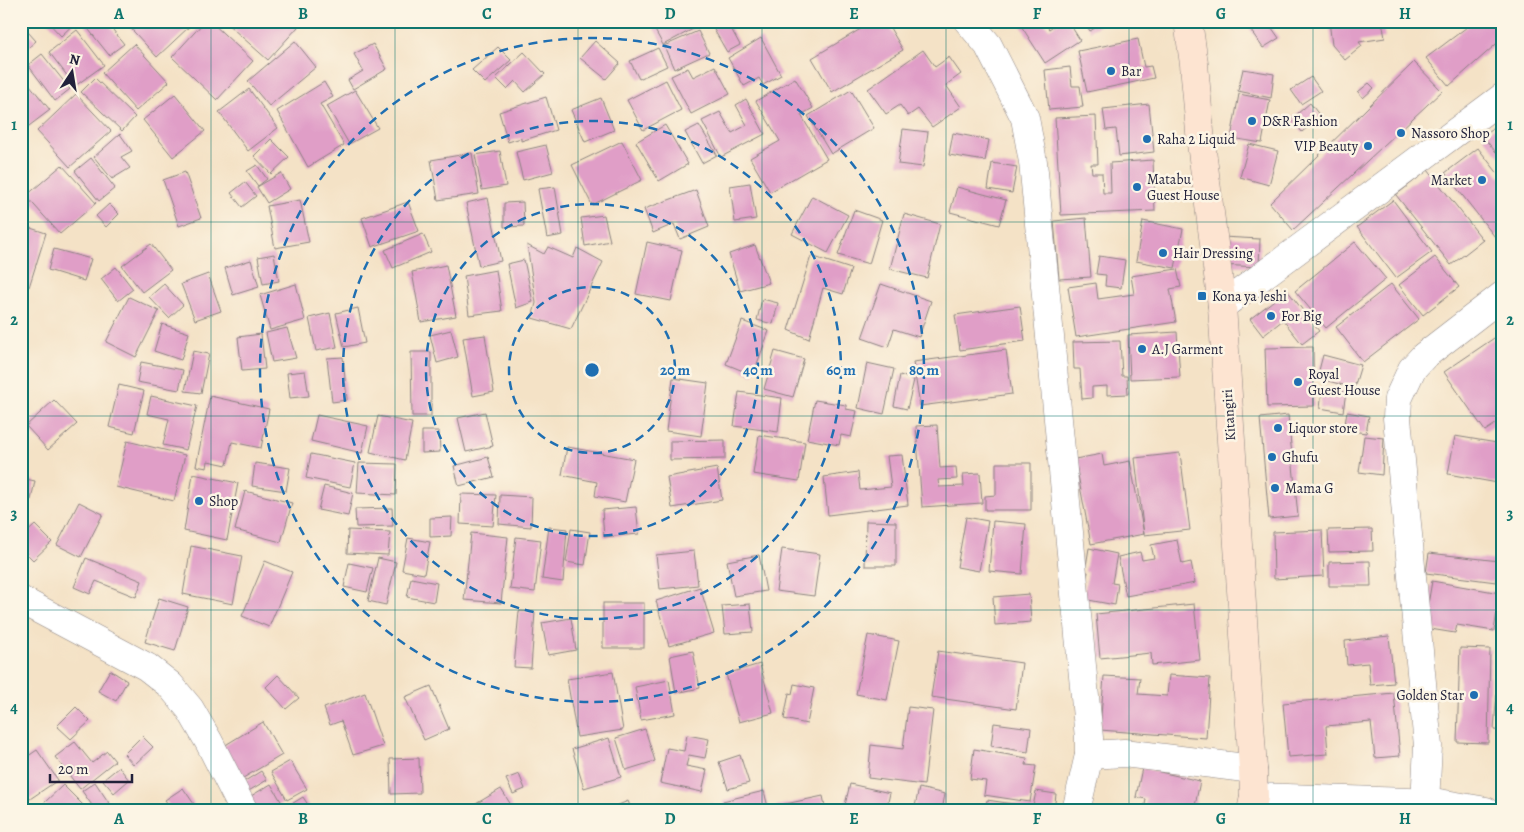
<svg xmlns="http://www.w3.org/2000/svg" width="1524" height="832" viewBox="0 0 1524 832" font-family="Alegreya,serif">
  <rect width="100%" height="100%" fill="#fcf5e5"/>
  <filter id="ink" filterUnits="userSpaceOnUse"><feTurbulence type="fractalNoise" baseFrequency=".02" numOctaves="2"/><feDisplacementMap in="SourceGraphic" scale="10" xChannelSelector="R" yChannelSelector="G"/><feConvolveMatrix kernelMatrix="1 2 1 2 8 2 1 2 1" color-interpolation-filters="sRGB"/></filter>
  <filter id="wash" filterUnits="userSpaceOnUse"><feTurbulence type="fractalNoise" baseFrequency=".0096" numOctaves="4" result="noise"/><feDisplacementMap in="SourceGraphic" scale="20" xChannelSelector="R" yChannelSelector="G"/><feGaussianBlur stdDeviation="1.12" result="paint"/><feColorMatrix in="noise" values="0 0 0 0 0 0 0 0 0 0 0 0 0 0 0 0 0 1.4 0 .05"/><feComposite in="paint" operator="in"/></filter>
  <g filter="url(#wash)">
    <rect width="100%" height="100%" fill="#f4e2c6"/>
    <g id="blocks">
      <g fill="#e09ec7">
        <path d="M47,21H77L61,36Z"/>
        <path d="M90,21H106L124,44L109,55L85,25Z"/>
        <path d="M124,21H186L190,26L157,57Z"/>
        <path d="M205,21H210L253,61L217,100L172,57Z"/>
        <path d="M224,21H291L298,27L268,60Z"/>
        <path d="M650,21L665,23L708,21L663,45Z"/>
        <path d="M726,21H727L740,45L727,52L713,28Z"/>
        <path d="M874,21H886L903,50L832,92L812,58Z"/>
        <path d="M1018,21H1049L1045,24L1049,29L1061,21H1068L1080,40L1045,63Z"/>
        <path d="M1084,21H1106L1090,31Z"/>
        <path d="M1258,21H1267L1279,38L1263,48L1249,28Z"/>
        <path d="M1329,21H1382L1385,38L1359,42L1362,46L1345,60L1332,45Z"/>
        <path d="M1475,21H1503V38L1449,86L1426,58Z"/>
        <path d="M21,24L36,41L21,54Z"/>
        <path d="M77,30L104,65L75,86L49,52Z"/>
        <path d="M698,31L709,53L674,69L664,46Z"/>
        <path d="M761,38L781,75L763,85L759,78L744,86L728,58Z"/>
        <path d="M1138,39L1144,67L1151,66L1154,78L1087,92L1078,51Z"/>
        <path d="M295,41L316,67L269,106L248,81Z"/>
        <path d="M595,41L620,63L606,79L580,58Z"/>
        <path d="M134,44L169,82L136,111L102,73Z"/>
        <path d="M373,44L387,69L353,89L348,80L363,71L354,54Z"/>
        <path d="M498,47L511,60L485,83L472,70Z"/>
        <path d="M658,48L667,66L639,79L630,61Z"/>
        <path d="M923,50L935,67L949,57L961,74L946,85L961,107L932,127L918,109L908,116L900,105L886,114L868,89Z"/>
        <path d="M524,52L545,74L525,92L515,81L507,89L496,78Z"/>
        <path d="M42,54L70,89L55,101L28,65Z"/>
        <path d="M1414,62L1442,91L1293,230L1270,203Z"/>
        <path d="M715,66L730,94L691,114L671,76L688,68L693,77Z"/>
        <path d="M1070,67L1072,86H1080L1083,107L1049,110L1045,70Z"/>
        <path d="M1243,69L1274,74L1271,98L1238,91Z"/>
        <path d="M21,74L50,110L21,132Z"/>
        <path d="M1311,77L1321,91L1301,104L1291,90Z"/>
        <path d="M95,78L135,117L122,131L81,92Z"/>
        <path d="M795,78L813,108L801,115L827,159L770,192L750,158L780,141L756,101Z"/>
        <path d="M666,80L681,110L643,130L627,100Z"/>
        <path d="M324,82L333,97L320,104L344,145L308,167L277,111Z"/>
        <path d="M1369,83L1374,88L1363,98L1358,92Z"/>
        <path d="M249,89L278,128L248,151L219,112Z"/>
        <path d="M355,90L378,128L349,144L327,106Z"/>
        <path d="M851,90L874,128L831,154L808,116Z"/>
        <path d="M76,94L111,131L70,167L37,131Z"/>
        <path d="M175,94L205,131L173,157L143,120Z"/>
        <path d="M1239,94L1270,100L1262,143L1231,138Z"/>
        <path d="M546,97L556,130L521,141V138L508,142L499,112Z"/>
        <path d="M601,98L614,130L585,142L571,110Z"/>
        <path d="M746,99L765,134L721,157L702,121L720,112L732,133L747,125L736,105Z"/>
        <path d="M1310,103L1320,116L1302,132L1291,119Z"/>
        <path d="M1149,104L1154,152L1119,156L1116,129L1106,130L1103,109Z"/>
        <path d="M1096,116L1098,164H1091L1092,173H1102L1103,193H1111L1110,163L1153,160L1155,211L1061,215L1055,118Z"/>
        <path d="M1503,121V160L1483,137Z"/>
        <path d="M665,125L688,164L659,181L636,142Z"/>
        <path d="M699,125L717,155L702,163L685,132Z"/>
        <path d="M903,129L928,132L923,167L898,164Z"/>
        <path d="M953,133L989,140L985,161L949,155Z"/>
        <path d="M120,134L132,151L121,157L130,168L112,179L94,157Z"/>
        <path d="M271,139L289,157L271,174L254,156Z"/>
        <path d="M622,141L642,180L592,205L572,165Z"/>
        <path d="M1249,144L1278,151L1269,185L1240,177Z"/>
        <path d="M546,145L553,172L523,180L516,152Z"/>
        <path d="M1478,148L1503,180V231L1495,237L1445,173Z"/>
        <path d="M500,151L506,186L482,190L475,155Z"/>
        <path d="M472,153L479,194L438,200L431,160Z"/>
        <path d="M91,158L115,188L99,201L75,171Z"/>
        <path d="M992,163L1017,167L1012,193L988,189Z"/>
        <path d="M62,165L96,203L60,234L26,196Z"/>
        <path d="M257,165L267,179L258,186L247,171Z"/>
        <path d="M1428,170L1483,240L1451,265L1396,195Z"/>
        <path d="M185,172L201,218L179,226L163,180Z"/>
        <path d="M281,173L290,189L267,203L257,187Z"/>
        <path d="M245,182L256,196L242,207L231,193Z"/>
        <path d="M750,183L756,219L735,222L730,186Z"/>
        <path d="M555,187L563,235L547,238L538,189Z"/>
        <path d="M957,187L1006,200L999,225L950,212Z"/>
        <path d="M696,190L709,227L680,239L674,224L653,233L644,209Z"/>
        <path d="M812,196L848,215L828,253L792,234Z"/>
        <path d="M488,198L501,261L479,266L466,203Z"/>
        <path d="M300,200L309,242L275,248L267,206Z"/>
        <path d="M1393,200L1432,252L1396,278L1357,227Z"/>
        <path d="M408,202L419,231L372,247L362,218Z"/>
        <path d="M523,202L524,226L504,227V203Z"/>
        <path d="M109,204L119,214L106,227L96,216Z"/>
        <path d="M854,210L882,220L869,264L838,255Z"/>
        <path d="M904,214L940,224L927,278L890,269Z"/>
        <path d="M604,215L610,241L585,246L581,218Z"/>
        <path d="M1086,218L1091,277L1059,279L1054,221Z"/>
        <path d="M1143,221L1183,229L1175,268L1136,261Z"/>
        <path d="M21,225L46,233L29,287L21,284Z"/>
        <path d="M423,234L431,252L393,268L385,250Z"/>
        <path d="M1222,237L1260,239L1259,267L1220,265Z"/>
        <path d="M647,242L682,250L671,301L636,294Z"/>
        <path d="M1355,242L1386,279L1326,328L1295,291Z"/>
        <path d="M151,244L171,270L142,292L122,266Z"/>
        <path d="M527,245L544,254L548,247L573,258L577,248L603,262L571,329L532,318L536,303Z"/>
        <path d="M755,245L769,283L740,291L729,254Z"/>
        <path d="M54,249L91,259L84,281L48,270Z"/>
        <path d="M274,254L279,281L263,284L258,257Z"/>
        <path d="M811,256L851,269L843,294L823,288L809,339L788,330Z"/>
        <path d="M1099,256L1125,260L1121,288L1105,286L1106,275L1096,274Z"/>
        <path d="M1435,257L1459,287L1423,315L1399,285Z"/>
        <path d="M251,260L259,287L233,295L225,268Z"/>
        <path d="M524,260L533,302L516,308L507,264Z"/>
        <path d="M446,265L456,316L421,322L412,272Z"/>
        <path d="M116,267L133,289L118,301L101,279Z"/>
        <path d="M1177,269L1181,287L1170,289L1176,322L1076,337L1068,287L1096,283L1098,299L1134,294L1131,276Z"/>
        <path d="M496,270L502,311L469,315L464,276Z"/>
        <path d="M208,274L221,311L195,320L181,284Z"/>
        <path d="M164,284L183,305L169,318L149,297Z"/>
        <path d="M296,284L305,320L270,330L260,295Z"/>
        <path d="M881,284L931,301L919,337L894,329L888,347L862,338Z"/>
        <path d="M1391,284L1419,319L1363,362L1336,327Z"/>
        <path d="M1287,290L1319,331L1302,344L1283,320L1263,336L1250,319Z"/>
        <path d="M129,297L159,311L136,357L106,342Z"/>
        <path d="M762,299L778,303L773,324L757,320Z"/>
        <path d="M1020,306L1025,341L960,350L955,315Z"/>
        <path d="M358,308L365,343L344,347L336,313Z"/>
        <path d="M330,313L337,347L316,351L309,318Z"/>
        <path d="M742,321L769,331L753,375L726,364Z"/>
        <path d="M162,324L189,333L181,360L154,351Z"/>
        <path d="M287,328L296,358L272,362L266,333Z"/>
        <path d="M451,330L458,357L437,363L430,335Z"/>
        <path d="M1177,332L1180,377L1130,379L1128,335Z"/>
        <path d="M1503,332V419L1485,431L1444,372Z"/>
        <path d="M261,334L265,369L242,371L238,337Z"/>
        <path d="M485,335L494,392L473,396L463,338Z"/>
        <path d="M1120,341L1122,376H1127L1128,394L1107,395V386L1092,387V398L1082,399L1080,369H1074L1073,342Z"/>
        <path d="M1313,347L1314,406L1267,407L1265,348Z"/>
        <path d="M1006,350L1012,394L920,406L913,362Z"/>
        <path d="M193,351L209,354L201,393L185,391Z"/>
        <path d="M775,351L804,359L793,397L764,389Z"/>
        <path d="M411,352H431V416H412Z"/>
        <path d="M1323,355L1361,365L1354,388L1317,378Z"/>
        <path d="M343,357L347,400L332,402L327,358Z"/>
        <path d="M141,362L183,370L179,390L137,382Z"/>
        <path d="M867,363L894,369L884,414L858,408Z"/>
        <path d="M305,371L309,396L290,398L287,373Z"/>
        <path d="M900,375L914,380L907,409L894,406Z"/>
        <path d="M673,378L708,383L701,436L666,431Z"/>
        <path d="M119,385L144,391L134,433L109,427Z"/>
        <path d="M1322,389L1346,392L1343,412L1320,408Z"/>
        <path d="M739,392L782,398L778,432L734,426Z"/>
        <path d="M151,396L197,406L186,450L163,445L169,419L147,414Z"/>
        <path d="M210,396L269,409L261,448L232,442L227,465L208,461L207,468L196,466Z"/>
        <path d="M54,400L77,424L48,450L26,426Z"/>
        <path d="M815,400L846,405V409L857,411L851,437L841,435L839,445L807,439Z"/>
        <path d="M485,412L493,446L466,452L458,418Z"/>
        <path d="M1347,412L1369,416L1366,433L1344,430Z"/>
        <path d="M317,415L368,426L362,453L311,441Z"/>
        <path d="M1288,415L1298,516L1269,519L1260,418Z"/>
        <path d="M378,416L412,423L405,460L370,452Z"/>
        <path d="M937,425L940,468L956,467L957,479L938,480L939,487L964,486L963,474L980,473L982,503L922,507L916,426Z"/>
        <path d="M422,431H439L440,452L422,453Z"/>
        <path d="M759,435L805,442L799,481L753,474Z"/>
        <path d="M1364,436L1384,438L1382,475L1359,472Z"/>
        <path d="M1455,436L1503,444V484L1448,474Z"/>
        <path d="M725,440V459L670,460V441Z"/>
        <path d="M127,441L185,455L174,501L116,487Z"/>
        <path d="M567,447L634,459L625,502L595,496L597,482L562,475Z"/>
        <path d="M1180,453L1190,530L1144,535L1135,458Z"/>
        <path d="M311,454L355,463L350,487L306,478Z"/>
        <path d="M1102,454L1104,466L1130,461L1144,534L1091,544L1075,459Z"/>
        <path d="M902,455L908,505L828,515L824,477L858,472L860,490L891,487L887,456Z"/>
        <path d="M488,457L494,477L459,486L454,466Z"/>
        <path d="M255,463L290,468L286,491L252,486Z"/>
        <path d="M359,463L397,464L396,495L357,493Z"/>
        <path d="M996,463H1031V510H985V496L996,495Z"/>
        <path d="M717,468L722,500L672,508L667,477Z"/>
        <path d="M193,474L238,483L227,540L184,531Z"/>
        <path d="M21,478L35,481L31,500L21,498Z"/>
        <path d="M324,486L353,493L348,516L318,510Z"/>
        <path d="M245,491L292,503L281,542L235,530Z"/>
        <path d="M461,494L496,495L493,526L460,524Z"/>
        <path d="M500,495L532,497L531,527L499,524Z"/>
        <path d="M79,502L103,514L81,557L57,545Z"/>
        <path d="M636,507L639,534L604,537L602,510Z"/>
        <path d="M392,508L393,526L356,527L355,509Z"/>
        <path d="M452,517L451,536L430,537V518Z"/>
        <path d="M966,517L988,521L979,571L957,567Z"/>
        <path d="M866,521L896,522V566H865Z"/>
        <path d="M993,521L1026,524L1022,574L989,571Z"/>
        <path d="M35,525L52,542L33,560L21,548V538Z"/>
        <path d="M549,527L567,529L563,582L542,579Z"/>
        <path d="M571,529L590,532L585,565L566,562Z"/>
        <path d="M1372,529L1373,551L1329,552L1328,530Z"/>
        <path d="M348,530L390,532L388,555L347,553Z"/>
        <path d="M1322,530L1324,576L1274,579L1273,532Z"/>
        <path d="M471,533L508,537L501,603L464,600Z"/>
        <path d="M516,537L541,540L535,592L510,589Z"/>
        <path d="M408,538L430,542L424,574L402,570Z"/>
        <path d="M1177,540L1182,564L1191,562L1195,583L1126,596L1118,557L1140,552L1142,560L1154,558L1151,545Z"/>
        <path d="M191,546L242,556L233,604L183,594Z"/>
        <path d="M1089,548L1117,554L1112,583L1118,584L1115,605L1083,599L1088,572H1085Z"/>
        <path d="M782,549L820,554L814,596L776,591Z"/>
        <path d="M694,551L698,585L660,589L656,555Z"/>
        <path d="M1429,553L1499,561L1496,582L1426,573Z"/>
        <path d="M759,555L766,591L734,596L727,561Z"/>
        <path d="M86,558L142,581L136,597L96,581L90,594L74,587Z"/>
        <path d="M378,558L396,562L386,605L368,601Z"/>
        <path d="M265,561L292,572L269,627L242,616Z"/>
        <path d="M1370,561L1371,586H1329V562Z"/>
        <path d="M349,563L373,568L367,592L344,587Z"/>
        <path d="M411,578L437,583L434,602L407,597Z"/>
        <path d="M1432,581L1500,593L1494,631L1457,625L1455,633L1424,628Z"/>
        <path d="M700,587L714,633L669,646L656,601Z"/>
        <path d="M1029,594L1031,622L995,625L993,597Z"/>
        <path d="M159,598L188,607L175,651L145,642Z"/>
        <rect x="603" y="603" width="41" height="45"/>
        <path d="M750,604L753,632L725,634L722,606Z"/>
        <path d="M1194,604L1200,660L1152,665L1151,653L1100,658L1096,614Z"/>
        <path d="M519,611L535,612L531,668L514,667Z"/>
        <path d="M1502,616H1503V633H1499Z"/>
        <path d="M571,618L576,650L548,655L542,623Z"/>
        <path d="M868,635L899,641L887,700L856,694Z"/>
        <path d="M1389,636L1394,683L1370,685L1368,663L1347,665L1345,641Z"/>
        <path d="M1460,648L1490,649L1488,743L1457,742Z"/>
        <path d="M693,651L700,688L676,693L670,656Z"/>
        <path d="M938,651L1022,663L1016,709L931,697Z"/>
        <path d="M1499,663L1503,664V731L1494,730Z"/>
        <path d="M760,664L773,713L739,722L726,674Z"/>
        <path d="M110,670L127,681L116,701L98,691Z"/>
        <path d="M613,672L623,730L577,737L567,679Z"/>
        <path d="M278,675L299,698L286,709L266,687Z"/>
        <path d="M1169,675L1210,678L1206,738L1100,730L1104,676L1140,678L1138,694L1167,696Z"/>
        <path d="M669,680L675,714L641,720L635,687Z"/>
        <path d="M794,684L814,688L807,724L784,719L789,693L792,694Z"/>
        <path d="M431,686L449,729L424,740L405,697Z"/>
        <path d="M365,693L383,746L353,755L341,721L330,725L324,708Z"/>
        <path d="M1394,693L1400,756L1375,758L1371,722L1326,726L1328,754L1288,757L1283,703Z"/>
        <path d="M76,707L90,721L71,739L57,726Z"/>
        <path d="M908,707L933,710L924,785L868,778L871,745L903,749Z"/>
        <path d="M263,722L282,755L238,781L219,749Z"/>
        <path d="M994,723L1031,728L1028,752L991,746Z"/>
        <path d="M645,729L655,761L626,770L616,738Z"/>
        <path d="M687,735L709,739L705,758L689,755L686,766L707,770L702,792L660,783L667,748L684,751Z"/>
        <path d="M142,736L153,747L134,765L124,754Z"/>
        <path d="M609,738L621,777L584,788L572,749Z"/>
        <path d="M75,742L92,763L107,751L115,761L80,789L55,757Z"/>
        <path d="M974,749L1027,758L1026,765L1036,766L1030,802L984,795L986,781L970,779Z"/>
        <path d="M37,750L58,780L21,805V761Z"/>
        <path d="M740,755L749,783L728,789L719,762Z"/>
        <path d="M419,758L420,793L391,794L390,759Z"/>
        <path d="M290,761L307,789L287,800L271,772Z"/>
        <path d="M119,767L129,780L114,793L103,780Z"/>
        <path d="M1142,768L1200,781L1194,811H1144L1146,799L1136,797Z"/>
        <path d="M261,771L267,780L242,795L237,786Z"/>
        <path d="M519,774L525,789L513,794L506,779Z"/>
        <path d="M95,782L109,803L98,811H96L82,791Z"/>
        <path d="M271,784L282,803L269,811H252L246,799Z"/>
        <path d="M850,784L890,793L886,811H850L851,807L845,805Z"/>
        <path d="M63,785L89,811H52L44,803Z"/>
        <path d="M183,788L194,804L184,811H173L165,800Z"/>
        <path d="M919,788L945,794L942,811H914Z"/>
        <path d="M501,789L513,808L509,811H471L469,808Z"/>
        <path d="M764,791L769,811H725L723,801Z"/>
        <path d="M1036,791L1056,794L1054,811H985L987,800L1033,807Z"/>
        <path d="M823,796L826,811H777L776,806Z"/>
        <path d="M303,797L312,811H280Z"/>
        <path d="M628,801L632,811H604Z"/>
        <path d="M712,803L715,811H689V810Z"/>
        <path d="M347,805L372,810V811H346Z"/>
        <path d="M441,807V811H419V810Z"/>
      </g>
    </g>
  </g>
  <g filter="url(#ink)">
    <use href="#blocks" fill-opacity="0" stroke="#8b8280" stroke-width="1"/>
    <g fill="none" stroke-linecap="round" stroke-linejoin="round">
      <defs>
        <g id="street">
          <path d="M968,21L988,45L1025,118L1033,162L1089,738V755L1076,811"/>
          <path d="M1222,306L1503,97"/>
          <path d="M21,600L147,667L170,685L190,709L209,742L244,811"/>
          <path d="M1089,755L1124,753L1253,769"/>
          <path d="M1254,797L1439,803L1486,811"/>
          <path d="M1425,803L1428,746L1397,418L1398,399L1412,369L1424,356L1503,295"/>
        </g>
        <path id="secondary" d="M1188,21L1194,64L1201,143L1222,306L1253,769L1254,797L1251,811"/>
      </defs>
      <use href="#street" stroke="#8b8280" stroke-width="29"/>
      <use href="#secondary" stroke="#8b8280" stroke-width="29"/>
      <use href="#street" stroke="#fff" stroke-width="28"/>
      <use href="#secondary" stroke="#fde4d1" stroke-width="28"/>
    </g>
  </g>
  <path fill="none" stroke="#0f766e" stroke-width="1" stroke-opacity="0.55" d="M211,21V811M395,21V811M578,21V811M762,21V811M946,21V811M1129,21V811M1313,21V811M21,222H1503M21,416H1503M21,610H1503"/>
  <g fill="none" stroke="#1f6fb2" stroke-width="2.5" stroke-dasharray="9 6">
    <circle cx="592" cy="370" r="83"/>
    <circle cx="592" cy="370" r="166"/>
    <circle cx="592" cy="370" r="249"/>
    <circle cx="592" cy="370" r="332"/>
  </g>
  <g fill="#1f6fb2" stroke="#fcf5e5" stroke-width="2">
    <circle cx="1111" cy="71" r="5"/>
    <circle cx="1252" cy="121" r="5"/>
    <circle cx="1401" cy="133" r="5"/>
    <circle cx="1147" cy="139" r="5"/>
    <circle cx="1368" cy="146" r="5"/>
    <circle cx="1482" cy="180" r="5"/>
    <circle cx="1137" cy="187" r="5"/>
    <circle cx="1163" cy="253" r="5"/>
    <rect x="1197" y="291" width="10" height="10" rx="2.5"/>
    <circle cx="1271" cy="316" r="5"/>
    <circle cx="1142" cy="349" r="5"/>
    <circle cx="1298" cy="382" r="5"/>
    <circle cx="1278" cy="428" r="5"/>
    <circle cx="1272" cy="457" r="5"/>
    <circle cx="1275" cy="488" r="5"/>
    <circle cx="199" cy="501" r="5"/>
    <circle cx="1474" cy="695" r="5"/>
  </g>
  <g text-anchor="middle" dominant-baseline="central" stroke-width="5" stroke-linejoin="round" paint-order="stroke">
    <g font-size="14" fill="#22223b" stroke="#fcf5e5" text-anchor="start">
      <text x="1121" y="71">Bar</text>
      <text x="1262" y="121">D&amp;R Fashion</text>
      <text x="1411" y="133">Nassoro Shop</text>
      <text x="1157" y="139">Raha 2 Liquid</text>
      <text x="1358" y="146" text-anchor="end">VIP Beauty</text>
      <text x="1147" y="179">Matabu<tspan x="1147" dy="16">Guest House</tspan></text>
      <text x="1472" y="180" text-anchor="end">Market</text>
      <text x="1173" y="253">Hair Dressing</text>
      <text x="1212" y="296">Kona ya Jeshi</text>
      <text x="1281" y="316">For Big</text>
      <text x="1152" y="349">A.J Garment</text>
      <text x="1308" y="374">Royal<tspan x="1308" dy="16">Guest House</tspan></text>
      <text x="1288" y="428">Liquor store</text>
      <text x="1282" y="457">Ghufu</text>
      <text x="1285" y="488">Mama G</text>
      <text x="209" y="501">Shop</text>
      <text x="1464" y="695" text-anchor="end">Golden Star</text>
    </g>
    <g font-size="14" fill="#22223b" stroke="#fcf5e5">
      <text transform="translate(1229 415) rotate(-94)">Kitangiri</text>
    </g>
  </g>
  <circle cx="592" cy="370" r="8" fill="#1f6fb2" stroke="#fcf5e5" stroke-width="2.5"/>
  <g font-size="15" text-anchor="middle" font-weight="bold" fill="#1f6fb2" stroke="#fcf5e5" stroke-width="5" stroke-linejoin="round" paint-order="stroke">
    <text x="675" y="375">20 m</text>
    <text x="758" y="375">40 m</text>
    <text x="841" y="375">60 m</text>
    <text x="924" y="375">80 m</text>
  </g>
  <rect width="1524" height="832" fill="none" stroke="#fcf5e5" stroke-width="55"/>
  <g transform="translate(72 72) rotate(12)" stroke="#fcf5e5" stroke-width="4" paint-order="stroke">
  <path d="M0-4L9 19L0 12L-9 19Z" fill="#22223b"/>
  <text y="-8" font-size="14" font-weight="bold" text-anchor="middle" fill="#22223b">N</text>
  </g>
  <path d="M50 774v8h82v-8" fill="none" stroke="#22223b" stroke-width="2.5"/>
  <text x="58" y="774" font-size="15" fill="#22223b" stroke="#fcf5e5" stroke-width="4" paint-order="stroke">20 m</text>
  <rect x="28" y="28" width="1468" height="776" fill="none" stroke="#0f766e" stroke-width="2"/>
  <g font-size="16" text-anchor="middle" font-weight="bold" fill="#0f766e">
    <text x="119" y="19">A</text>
    <text x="303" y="19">B</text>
    <text x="487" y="19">C</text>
    <text x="670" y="19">D</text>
    <text x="854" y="19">E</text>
    <text x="1037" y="19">F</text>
    <text x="1221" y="19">G</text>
    <text x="1405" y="19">H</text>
    <text x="14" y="130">1</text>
    <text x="1510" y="130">1</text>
    <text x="14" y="325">2</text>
    <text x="1510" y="325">2</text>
    <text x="14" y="519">3</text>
    <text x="1510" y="519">3</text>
    <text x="14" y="713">4</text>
    <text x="1510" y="713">4</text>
    <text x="119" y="824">A</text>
    <text x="303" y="824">B</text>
    <text x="487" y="824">C</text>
    <text x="670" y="824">D</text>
    <text x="854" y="824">E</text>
    <text x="1037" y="824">F</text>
    <text x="1221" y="824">G</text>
    <text x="1405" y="824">H</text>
  </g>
</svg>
